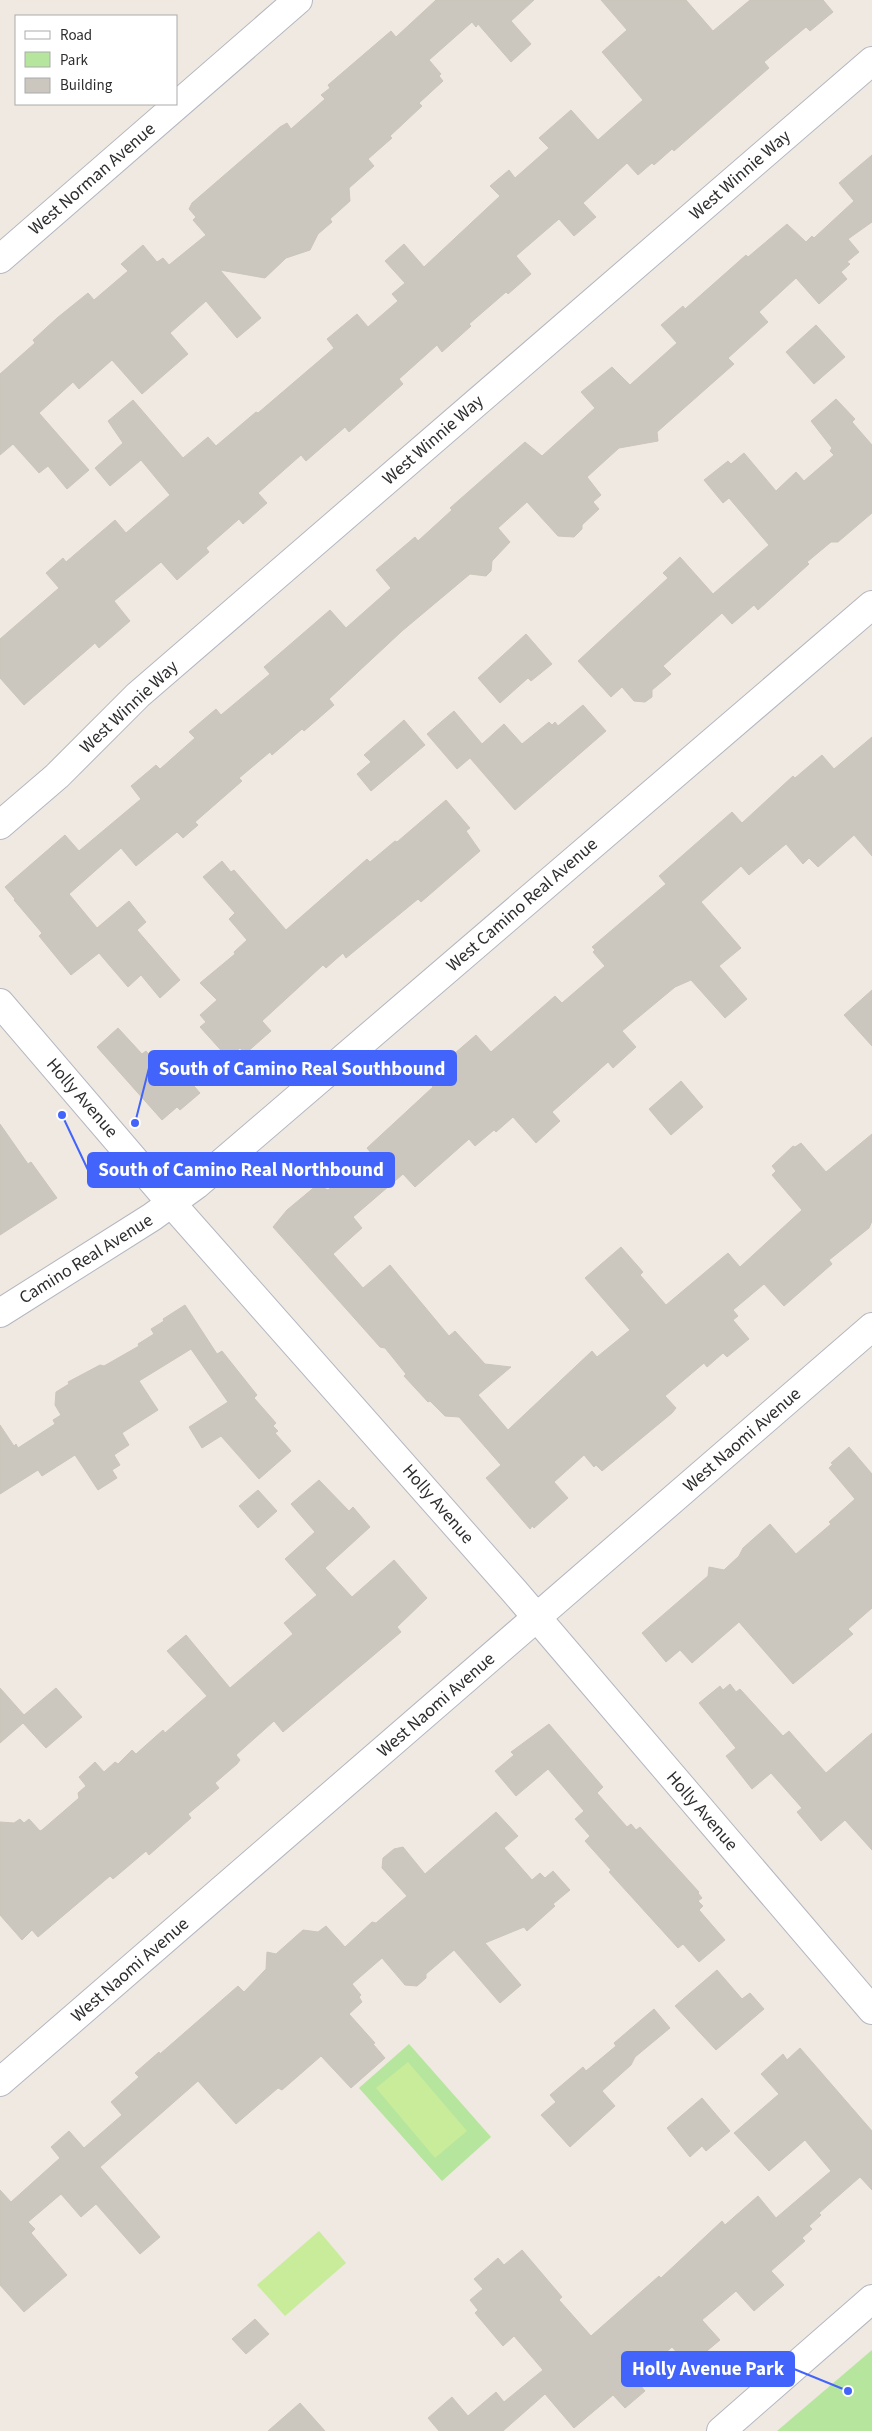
<svg xmlns="http://www.w3.org/2000/svg" width="872" height="2431" viewBox="0 0 872 2431" font-family="'Source Sans 3',sans-serif">
  <rect width="100%" height="100%" fill="#efe9e1"/>
  <g fill="#b6e59e">
    <path d="M409,2044L491,2137L442,2181L359,2088Z"/>
    <path d="M872,2350V2431H777Z"/>
  </g>
  <g fill="#c9ec9a">
    <path d="M408,2062L467,2131L435,2158L376,2088Z"/>
    <path d="M319,2231L346,2263L285,2316L257,2285Z"/>
  </g>
  <g fill="#cbc7bf" stroke="#cbc5ba">
    <path d="M436,0H534L511,21L531,44L511,62L478,24L476,27L472,22L429,60L441,74L439,76L443,81L419,103L422,106L390,136L392,138L368,159L374,166L349,188L350,201L330,219L332,222L318,234L310,250L286,258L265,278L220,270L261,318L237,338L206,301L170,333L188,354L142,394L112,360L79,389L73,382L39,413L89,470L67,489L48,466L39,473L13,444L0,455V374L35,343L33,340L57,318L88,293L94,300L128,271L121,264L143,245L157,262L163,258L169,265L206,235L193,220L196,217L189,209L192,203L280,127L287,123L291,129L325,99L321,95L330,88L328,85L391,31L396,37Z"/>
    <path d="M601,0H686L713,31L750,0H823L833,12L810,31L806,27L764,62L769,68L674,151L672,149L654,165L652,163L638,175L627,163L583,203L596,217L574,236L559,219L516,256L531,274L508,294L506,292L469,324L471,326L442,352L437,345L399,379L403,384L349,432L345,427L306,461L301,455L258,493L267,503L243,524L239,519L206,548L209,552L177,580L161,562L114,601L130,621L99,648L95,643L24,705L0,678V639L59,588L46,573L63,558L66,562L115,520L126,533L170,495L141,460L110,486L95,468L123,443L108,421L133,400L183,458L208,437L216,446L256,412L258,413L334,348L327,339L357,314L368,327L398,301L392,294L405,283L385,261L404,244L424,267L500,196L490,186L509,170L515,178L549,148L539,138L571,110L598,140L643,100L602,52L627,30Z"/>
    <path d="M872,155V222L848,239L859,252L847,262L850,264L841,272L847,279L819,304L796,278L759,312L768,322L728,358L734,364L657,432L658,441L619,448L587,477L601,495L593,502L599,509L582,525V529L574,537L558,536L527,502L498,528L510,542L492,561L491,571L486,576L470,574L402,631L329,699L334,705L304,731L302,729L272,755L270,752L239,778L242,781L195,822L198,825L183,838L177,832L136,866L121,848L69,894L97,928L129,901L146,922L137,930L180,980L160,998L141,975L128,987L99,953L71,975L39,936L42,933L14,900L15,899L5,887L65,835L79,851L141,799L131,786L156,765L160,769L195,738L189,732L216,709L221,715L270,674L264,667L330,610L346,628L391,588L376,570L415,537L418,541L452,510L450,508L525,442L542,456L595,408L581,392L612,367L630,385L677,343L661,325L683,306L685,309L746,255L748,257L787,224L806,242L812,236L814,238L854,201L839,183Z"/>
    <path d="M816,325L845,357L814,384L786,352Z"/>
    <path d="M836,399L855,419L852,422L872,445V513L838,542H831L807,562L809,564L758,610L754,605L732,624L722,613L663,666L671,674L652,690V697L645,702L634,701L622,687L611,697L578,661L668,578L663,573L680,557L713,594L769,545L729,498L723,503L704,480L728,461L731,464L744,453L776,491L796,472L804,481L834,455L830,451L832,448L811,421Z"/>
    <path d="M526,634L552,664L531,681L528,678L500,703L478,678Z"/>
    <path d="M583,705L606,731L515,810L470,758L457,769L427,734L454,711L482,744L504,724L522,744L549,722L552,725L555,722L558,726Z"/>
    <path d="M404,720L425,745L371,791L357,774L371,762L364,755Z"/>
    <path d="M872,737V856L854,835L818,867L809,858L803,864L786,844L749,875L741,866L701,902L741,948L719,966L747,999L725,1018L691,980L675,987L622,1031L636,1047L613,1068L608,1062L552,1112L560,1121L536,1143L513,1117L496,1132L494,1130L475,1146L469,1139L415,1187L403,1174L353,1217L362,1228L333,1254L363,1288L390,1265L449,1336L455,1331L485,1364L511,1367L478,1395L508,1430L592,1351L597,1357L630,1330L585,1278L621,1247L643,1272L640,1275L666,1305L728,1253L740,1267L802,1210L772,1175L776,1171L772,1166L793,1146L795,1147L801,1143L826,1172L872,1134V1221L869,1228L829,1260L832,1264L784,1306L764,1284L733,1310L738,1316L733,1320L749,1339L727,1357L723,1353L707,1367L704,1363L665,1396L676,1408L672,1413L602,1471L596,1465L594,1467L584,1455L554,1482L568,1498L534,1528L532,1526L530,1529L486,1478L501,1465L459,1417L445,1416L430,1401L428,1402L404,1376L406,1374L385,1348L380,1347L273,1227L287,1210L317,1185L328,1190L371,1153L367,1148L433,1087L426,1078L476,1035L491,1052L555,996L562,1003L605,966L593,952L595,950L592,947L666,884L659,876L732,812L742,823L793,776L795,778L822,755L834,769Z"/>
    <path d="M446,800L470,828L466,831L480,851L421,902L418,899L346,958L343,953L326,968L323,965L262,1021L271,1031L245,1054L240,1048L228,1058L200,1027L206,1022L200,1015L217,1000L200,983L235,954L234,952L247,940L229,919L235,913L203,877L222,861L231,872L234,870L286,930L367,859L370,862L395,841L397,842Z"/>
    <path d="M872,990V1046L844,1015Z"/>
    <path d="M118,1028L142,1054L146,1051L155,1061L165,1053L200,1093L180,1110L177,1107L162,1120L97,1047Z"/>
    <path d="M681,1081L703,1107L671,1135L649,1109Z"/>
    <path d="M0,1124L28,1164L31,1162L57,1198L0,1235Z"/>
    <path d="M185,1305L217,1354L222,1351L257,1395L254,1398L276,1423L273,1426L278,1431L275,1433L291,1451L259,1479L221,1436L202,1448L189,1427L228,1402L191,1349L139,1381L158,1410L122,1433L129,1445L114,1455L120,1465L112,1470L117,1478L98,1490L75,1455L42,1476L38,1470L0,1494V1425L14,1446L16,1444L18,1448L55,1424L53,1420L61,1415L55,1405L56,1392L69,1384L68,1382L100,1365L104,1366L139,1346L138,1344L154,1334L151,1329L164,1321L163,1319Z"/>
    <path d="M849,1447L872,1474V1608L848,1629L853,1634L793,1684L739,1622L692,1663L680,1650L666,1662L642,1633L708,1576L709,1567L724,1570L739,1556L743,1548L770,1524L796,1554L831,1524L829,1522L855,1499L829,1468L833,1464L831,1463Z"/>
    <path d="M319,1480L349,1511L353,1507L370,1527L325,1568L352,1597L394,1560L427,1598L397,1627L401,1632L283,1732L274,1721L236,1755L240,1760L237,1764L215,1783L219,1788L188,1814L191,1818L149,1855L146,1851L113,1879L110,1876L38,1937L32,1930L22,1940L0,1915V1822L14,1823L20,1819L24,1823L29,1819L40,1831L42,1830L79,1798L78,1793L86,1786L79,1777L95,1762L104,1772L115,1762L118,1764L132,1750L136,1754L163,1730L165,1733L207,1696L167,1651L186,1635L230,1688L293,1634L284,1623L317,1595L285,1559L315,1532L291,1504Z"/>
    <path d="M258,1490L277,1511L258,1528L239,1506Z"/>
    <path d="M730,1684L736,1692L740,1689L783,1736L789,1731L826,1773L872,1733V1850L845,1820L821,1841L797,1812L802,1808L771,1773L752,1789L726,1756L736,1748L699,1703L720,1686L723,1690Z"/>
    <path d="M0,1688L24,1715L56,1688L82,1717L46,1748L23,1723L0,1743Z"/>
    <path d="M549,1724L603,1787L597,1793L627,1827L631,1824L636,1830L640,1827L699,1892L698,1893L702,1898L698,1901L703,1906L699,1910L725,1940L699,1962L683,1944L678,1948L609,1872L611,1870L585,1841L590,1836L575,1819L584,1811L548,1769L516,1796L495,1771L514,1755L511,1752Z"/>
    <path d="M496,1812L518,1836L504,1848L532,1880L540,1873L545,1878L553,1871L570,1890L553,1904L555,1906L527,1931L524,1927L485,1943L521,1985L500,2003L454,1950L426,1974V1978L417,1986L405,1985L382,1958L352,1984L361,1995L359,1997L362,2002L349,2014L375,2043L373,2044L385,2058L351,2088L321,2056L282,2090L278,2088L236,2124L198,2081L100,2167L160,2237L140,2254L96,2204L81,2217L61,2194L28,2222L35,2229L31,2233L67,2275L24,2312L0,2285V2190L11,2202L60,2158L51,2147L69,2131L84,2148L122,2115L111,2102L139,2077L135,2073L159,2052L160,2054L238,1986L244,1992L266,1969L267,1952L276,1954L303,1930L318,1932L326,1926L345,1947L372,1922L376,1923L407,1896L382,1868L383,1858L394,1849L403,1847L425,1874Z"/>
    <path d="M717,1970L742,1999L750,1993L764,2009L716,2050L675,2006Z"/>
    <path d="M654,2009L670,2028L635,2057L631,2065L602,2091L615,2106L570,2147L541,2115L556,2102L550,2095L583,2067L586,2071L616,2046L614,2043Z"/>
    <path d="M800,2048L872,2131V2190L860,2177L819,2213L821,2215L809,2226L812,2229L802,2238L805,2241L771,2271L784,2285L754,2311L736,2291L702,2320L720,2340L689,2366L672,2347L635,2379L645,2391L625,2408L613,2395L574,2428L545,2394L503,2431H439L428,2418L452,2397L468,2416L496,2392L504,2402L543,2370L514,2336L503,2346L475,2313L478,2310L470,2300L483,2289L474,2279L498,2258L504,2265L522,2250L562,2297L559,2300L591,2336L659,2276L661,2278L722,2221L725,2225L758,2196L776,2218L831,2171L805,2140L769,2171L734,2133L779,2094L761,2074L783,2054L787,2060Z"/>
    <path d="M702,2098L730,2131L706,2151L702,2146L690,2157L667,2128Z"/>
    <path d="M255,2319L269,2334L246,2354L232,2339Z"/>
    <path d="M300,2403L325,2431H268Z"/>
  </g>
  <g fill="none" stroke-linecap="round" stroke-linejoin="round">
    <defs>
      <g id="minor">
        <path d="M0,259L298,0"/>
        <path d="M0,825L57,776L138,695L872,61"/>
        <path d="M0,1003L172,1204L515,1592L872,2010"/>
        <path d="M0,1313L152,1217L196,1185L872,605"/>
        <path d="M0,2082L872,1327"/>
        <path d="M721,2431L872,2299"/>
      </g>
    </defs>
    <use href="#minor" stroke="#b4b7c1" stroke-width="30"/>
    <use href="#minor" stroke="#fff" stroke-width="28"/>
  </g>
  <g text-anchor="middle" dominant-baseline="central" stroke-width="4" stroke-linejoin="round" paint-order="stroke">
    <g font-size="18" fill="#2e2e2e" stroke="#fff">
      <text transform="translate(740 175) rotate(-41)">West Winnie Way</text>
      <text transform="translate(92 179) rotate(-41)">West Norman Avenue</text>
      <text transform="translate(433 440) rotate(-41)">West Winnie Way</text>
      <text transform="translate(129 707) rotate(-43)">West Winnie Way</text>
      <text transform="translate(522 905) rotate(-41)">West Camino Real Avenue</text>
      <text transform="translate(82 1098) rotate(49)">Holly Avenue</text>
      <text transform="translate(86 1259) rotate(-32)">Camino Real Avenue</text>
      <text transform="translate(742 1440) rotate(-41)">West Naomi Avenue</text>
      <text transform="translate(438 1504) rotate(49)">Holly Avenue</text>
      <text transform="translate(436 1705) rotate(-41)">West Naomi Avenue</text>
      <text transform="translate(702 1811) rotate(49)">Holly Avenue</text>
      <text transform="translate(130 1970) rotate(-41)">West Naomi Avenue</text>
    </g>
  </g>
  <path fill="none" stroke="#4264fb" stroke-width="2" d="M135 1123L149 1068M62 1115L88 1170M848 2391L794 2369"/>
  <g fill="#4264fb" stroke="#fff" stroke-width="2">
    <circle cx="135" cy="1123" r="5"/>
    <circle cx="62" cy="1115" r="5"/>
    <circle cx="848" cy="2391" r="5"/>
  </g>
  <g fill="#4264fb" stroke="#4264fb" stroke-width="2">
    <rect x="149" y="1051" width="307" height="34" rx="5"/>
    <rect x="88" y="1153" width="306" height="34" rx="5"/>
    <rect x="622" y="2352" width="172" height="34" rx="5"/>
  </g>
  <g font-size="19" text-anchor="middle" font-weight="bold" fill="#fff">
    <text x="302" y="1075">South of Camino Real Southbound</text>
    <text x="241" y="1176">South of Camino Real Northbound</text>
    <text x="708" y="2375">Holly Avenue Park</text>
  </g>
  <rect x="15" y="15" width="162" height="90" fill="#ffffff" stroke="#ababab"/>
  <rect x="25" y="31" width="25" height="8" fill="#ffffff" stroke="#ababab"/>
  <text x="60" y="40" font-size="15" fill="#2e2e2e">Road</text>
  <rect x="25" y="52" width="25" height="15" fill="#b6e59e" stroke="#ababab"/>
  <text x="60" y="65" font-size="15" fill="#2e2e2e">Park</text>
  <rect x="25" y="78" width="25" height="15" fill="#cbc7bf" stroke="#ababab"/>
  <text x="60" y="90" font-size="15" fill="#2e2e2e">Building</text>
</svg>
